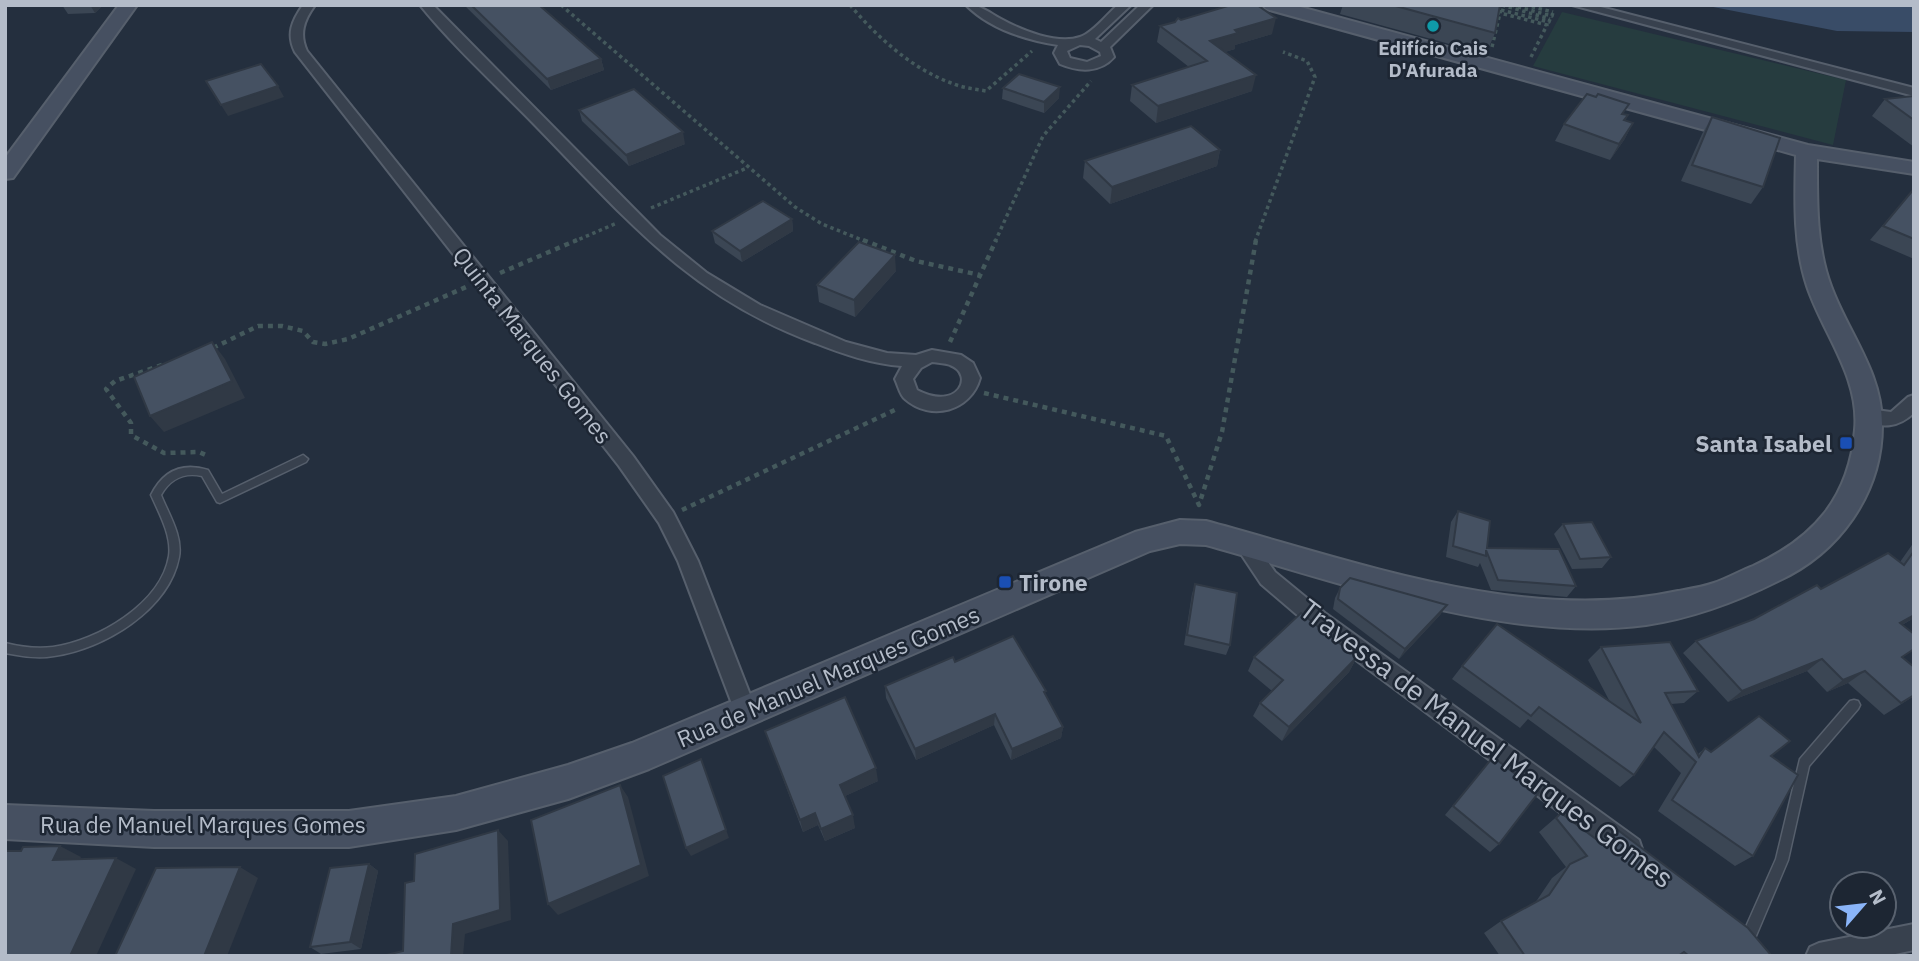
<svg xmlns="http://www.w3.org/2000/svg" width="1919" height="961" viewBox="0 0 1919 961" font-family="'IBM Plex Sans',sans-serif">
  <rect width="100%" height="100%" fill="#242f3e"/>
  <path fill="#263c3f" d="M1562,12L1846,80L1833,145L1533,66Z"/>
  <path fill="#394c67" d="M1703,5H1914V32L1837,31Z"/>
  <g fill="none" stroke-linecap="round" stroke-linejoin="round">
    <defs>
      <g id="lane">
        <path d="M303,455L308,459L306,462L220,503L217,502L202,476C184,472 170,479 161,495C168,513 183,536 179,557C169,610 104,649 54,656C37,659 22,656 5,653V643C21,647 36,649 53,647C97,641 161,604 169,556C172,536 159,513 151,495C163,471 182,462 208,470L222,494Z"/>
        <path d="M1854,700L1858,701L1860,705L1858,709L1809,766L1788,860L1753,943L1748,945L1743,943L1741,938L1776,859L1800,759L1850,701Z"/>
      </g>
      <g id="street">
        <path d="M303,5H315C304,20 299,34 307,51L633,456L673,512L698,561L756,710L753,717L745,720L737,717L678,561L659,523L619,466L295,52C286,34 292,21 303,5Z"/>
        <path d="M420,5H433L660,235L707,273L760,305L846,342L887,353L916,355L932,350L961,355L973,363L980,378C971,411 931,422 905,399C900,395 898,385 895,379L902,366C872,364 843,354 815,343C689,297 624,216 534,124C496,85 454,47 420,5ZM932,362C938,363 945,363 950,365C975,374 959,412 917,390L913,379L921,368Z"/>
        <path d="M966,5C981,5 988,12 1001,19C1021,30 1057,45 1080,37C1093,33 1107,14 1118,5H1131L1095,39L1101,42L1140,5H1153L1110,47L1114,57C1100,73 1079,72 1060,64L1054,53L1058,45C1026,40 990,29 966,5ZM1080,45L1089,46L1100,52L1101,56L1087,62L1070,58L1067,51Z"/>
        <path d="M1572,5H1593L1914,88V96Z"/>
        <path d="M1914,395V413C1897,428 1884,428 1862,421L1859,416L1862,411L1868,409L1891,412L1908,397Z"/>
        <path d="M1245,537L1252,539L1275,572L1325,613L1639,840L1642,849L1639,858L1630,861L1621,858L1309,625L1261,584L1235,545L1238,539Z"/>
        <path d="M1914,924V950L1886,956H1806L1810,947L1819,943Z"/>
      </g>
      <g id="secondary">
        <path d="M119,5H137L13,178L5,179V158Z"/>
        <path d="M1263,5H1293L1808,145L1914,162V174L1817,159C1817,201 1816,246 1831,286C1848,333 1883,373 1882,426C1882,494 1839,553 1778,581C1736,602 1693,618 1646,625C1506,644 1341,582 1206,545L1180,544L1150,551L649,769L568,799L456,830L349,847H154L5,839V805L154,811H349L456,796L568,765L632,743L1135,532L1180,520L1206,521C1355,561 1524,625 1678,591C1690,589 1703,587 1714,583C1728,578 1740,571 1753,566C1814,538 1849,498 1855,430C1860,377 1823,334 1807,286C1793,244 1795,198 1796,155L1266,9Z"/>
      </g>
    </defs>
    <use href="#lane" stroke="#565f6c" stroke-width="3"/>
    <use href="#street" stroke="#565f6c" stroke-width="4"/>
    <use href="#secondary" stroke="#565f6c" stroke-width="4"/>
    <g stroke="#44595c" stroke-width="3.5" stroke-dasharray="3.5 3.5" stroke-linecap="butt">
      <path d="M561,5L795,207L822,224L867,242"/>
      <path d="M850,5C877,37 913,70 954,84C964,88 975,89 986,91L1032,51"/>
      <path d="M1502,5L1550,19"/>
      <path d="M1511,5L1552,16L1553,12"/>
      <path d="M1525,5L1553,12"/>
      <path d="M1501,10L1500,13L1547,25L1530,59"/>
      <path d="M1501,10L1549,22L1550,19"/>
      <path d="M1492,47L1500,13"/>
      <path d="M651,208L747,168"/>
      <path d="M573,242L617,223"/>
      <path d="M995,242L1043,136L1091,81"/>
      <path d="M1255,242L1315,77L1307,61L1283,52"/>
    </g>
    <g stroke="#44595c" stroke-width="4.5" stroke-dasharray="5 5" stroke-linecap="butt">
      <path d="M863,240L916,261L980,275"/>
      <path d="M500,273L577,240"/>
      <path d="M950,342L996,240"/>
      <path d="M213,348L258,326H282L303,331L313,342L325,344L348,339L466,287"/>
      <path d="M162,365L115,381L106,389L131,423V435L164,453L199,452L208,456"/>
      <path d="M984,393L1166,436L1199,505L1222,432L1256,240"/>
      <path d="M682,510L899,408"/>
    </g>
    <use href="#lane" fill="#38414e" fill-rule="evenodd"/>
    <use href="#street" fill="#38414e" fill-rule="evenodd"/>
    <use href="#secondary" fill="#465061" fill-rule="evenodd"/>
  </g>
  <g fill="#3b4654">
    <path d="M62,5H103L95,13L68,14Z"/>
    <path d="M464,5H539L601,59L604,70L551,90Z"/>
    <path d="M1343,5H1500L1495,33L1486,54L1340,14Z"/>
    <path d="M1181,20L1272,34L1235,45V49L1225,52L1252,91L1156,123L1130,101L1132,85L1189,67L1157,42L1160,26Z"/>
    <path d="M1003,88L1059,98L1044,113L1002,99Z"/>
    <path d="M1914,96V147L1872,116L1885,99Z"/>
    <path d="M579,110L685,144L629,166L582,121Z"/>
    <path d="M1624,114L1628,115L1625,121L1633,123L1624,140L1610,160L1555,141L1564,124Z"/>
    <path d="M1712,117L1763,187L1751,204L1681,181L1702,134Z"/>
    <path d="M1220,150L1217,166L1110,204L1083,178L1085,161Z"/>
    <path d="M1913,190H1914V259L1870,240Z"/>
    <path d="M792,219L793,231L742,262L715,243L712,231Z"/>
    <path d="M896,271L855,317L819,302L817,285Z"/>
    <path d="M1458,511L1487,548L1576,586L1567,597L1491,590L1480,563L1478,567L1446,557L1451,522Z"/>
    <path d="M1563,524L1611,557L1602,568L1572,569L1554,534Z"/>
    <path d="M1914,542V618L1902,625L1903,658L1914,696L1884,715L1848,683L1827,692L1807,671L1728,702L1683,653L1696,641L1754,619L1821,589L1900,562Z"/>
    <path d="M1195,584L1230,645L1226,655L1184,645L1192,594Z"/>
    <path d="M1340,588L1447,605L1440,615L1399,659L1333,609L1335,598Z"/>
    <path d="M1601,647L1698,691L1684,703L1671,704L1698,754L1705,748L1711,752L1771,756L1753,856L1735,866L1658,811L1681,773L1654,747L1634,775L1620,787L1528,719L1520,728L1452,679L1462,666L1610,702L1588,660Z"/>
    <path d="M1254,657H1357L1349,672L1282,741L1253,716L1260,703L1272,691L1248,671Z"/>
    <path d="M955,662L1045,695L1063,727L1061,738L1011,760L994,725L916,760L886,698L885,686Z"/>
    <path d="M765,731L878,781L845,796L855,828L825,841L818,825L803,832Z"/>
    <path d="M1493,757L1499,844L1490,852L1445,815Z"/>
    <path d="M1561,813L1598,841L1615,828L1771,956H1500L1484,933L1501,921L1535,903L1552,878L1566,867L1539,832Z"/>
    <path d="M369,864L378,871L361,949L321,954L310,947Z"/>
  </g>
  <g fill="#303945">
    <path d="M90,5H103L95,13Z"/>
    <path d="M1276,18L1272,34L1235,45V49L1207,57L1210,41L1235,30Z"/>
    <path d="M601,59L604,70L551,90L547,79Z"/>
    <path d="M1256,75L1252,91L1156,123L1158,106Z"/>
    <path d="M278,86L284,97L228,116L221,105Z"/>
    <path d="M1060,87L1059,98L1044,113V102Z"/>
    <path d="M1633,123L1624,140L1610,160L1619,144Z"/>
    <path d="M683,132L685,144L629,166L626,155Z"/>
    <path d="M1220,150L1217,166L1110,204L1112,187Z"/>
    <path d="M792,219L793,231L742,262L740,251Z"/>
    <path d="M895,255L896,271L855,317L854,300Z"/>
    <path d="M212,342L225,359L245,398L164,432L150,416Z"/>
    <path d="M1447,605L1440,615L1399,659L1405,649Z"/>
    <path d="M1914,615V618L1884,635L1900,623Z"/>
    <path d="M1357,657L1349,672L1282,741L1289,727Z"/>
    <path d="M1822,659L1807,671L1728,702L1742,691Z"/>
    <path d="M1865,671L1848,683L1827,692L1843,680Z"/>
    <path d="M995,714L994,725L916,760L915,749Z"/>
    <path d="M1063,727L1061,738L1011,760L1012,749Z"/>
    <path d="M701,759L729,838L691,856L686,848Z"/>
    <path d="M876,768L878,781L843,797L840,785Z"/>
    <path d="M620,785L628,797L649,876L558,915L548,904Z"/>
    <path d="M815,813L818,825L803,832L800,820Z"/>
    <path d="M853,815L855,828L825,841L821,829Z"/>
    <path d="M498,830L508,841L511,920L465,934L463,956H451L453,924Z"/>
    <path d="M60,846L81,857L74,871L53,860Z"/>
    <path d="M116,858L136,869L96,956H70Z"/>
    <path d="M369,864L378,871L361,949L350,942Z"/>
    <path d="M240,867L258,878L227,956H204Z"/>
  </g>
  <g fill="#455162" stroke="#303945" stroke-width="2">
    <path d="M471,5H539L601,59L547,79Z"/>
    <path d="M1231,5H1257L1276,18L1235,30L1238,33L1210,41L1256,75L1158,106L1132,85L1207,61L1160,26L1175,22L1178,18L1181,20Z"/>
    <path d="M1392,5H1500L1495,33Z"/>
    <path d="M261,64L278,86L221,105L206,81Z"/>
    <path d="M1019,74L1060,87L1044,102L1003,88Z"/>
    <path d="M634,89L683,132L626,155L579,110Z"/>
    <path d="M1587,94L1596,97L1598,94L1629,104L1622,114L1628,115L1624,120L1633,123L1619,144L1564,124Z"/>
    <path d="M1914,96V120L1885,99Z"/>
    <path d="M1712,117L1780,138L1763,187L1692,165Z"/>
    <path d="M1191,126L1220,150L1112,187L1085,161Z"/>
    <path d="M1913,190H1914V239L1883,226Z"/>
    <path d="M763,201L792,219L740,251L712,231Z"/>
    <path d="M859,242L895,255L854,300L817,285Z"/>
    <path d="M212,342L232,381L150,416L134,377Z"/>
    <path d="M1458,511L1490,521L1487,548L1559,549L1576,586L1498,580L1486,550V556L1453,546Z"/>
    <path d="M1592,522L1611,557L1580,559L1563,524Z"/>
    <path d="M1914,551V615L1900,623L1914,634V649L1902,657L1914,667V695L1901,703L1865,671L1843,680L1822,659L1742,691L1696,641L1754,619L1817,585L1821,589L1888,553L1904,565Z"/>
    <path d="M1350,578L1447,605L1405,649L1338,599L1340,588Z"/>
    <path d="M1195,584L1237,593L1230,645L1187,635Z"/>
    <path d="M1301,613L1357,657L1289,727L1260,703L1283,680L1254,657Z"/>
    <path d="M1497,624L1641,723L1601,647L1670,642L1698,691L1665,693L1699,757L1705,748L1711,752L1759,716L1790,741L1771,756L1798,775L1753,856L1672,800L1696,762L1664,732L1634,775L1539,707L1531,716L1462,666Z"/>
    <path d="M1013,636L1046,691L1044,692L1063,727L1012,749L995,714L915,749L885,686L953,657L955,662Z"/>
    <path d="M845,697L876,768L840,785L853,815L821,829L815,813L800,820L765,731Z"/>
    <path d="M1493,757L1539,792L1499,844L1453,806Z"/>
    <path d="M701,759L726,830L686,848L663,776Z"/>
    <path d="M620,785L641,865L548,904L531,820Z"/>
    <path d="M1561,813L1604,845L1615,828L1748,928L1771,955V956H1689L1684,952L1678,956H1525L1501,921L1549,895L1570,864L1587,856L1556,818Z"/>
    <path d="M498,830L500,910L453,924L451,956H382L403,951L405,883L414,881L415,854Z"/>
    <path d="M60,846L53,860L116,858L70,956H5V851H21L23,847Z"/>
    <path d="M369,864L350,942L310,947L330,868Z"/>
    <path d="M240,867L204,956H115L156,868Z"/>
  </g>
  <circle fill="#0f9aa8" stroke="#1d2633" stroke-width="2.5" cx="1433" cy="26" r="7"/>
  <g fill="#1a4fb4" stroke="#1d2633" stroke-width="2.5">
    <rect x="1839" y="436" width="14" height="14" rx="3.5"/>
    <rect x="998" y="575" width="14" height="14" rx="3.5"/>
  </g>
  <g text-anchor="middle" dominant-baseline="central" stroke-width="5" stroke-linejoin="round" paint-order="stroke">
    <g font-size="19" font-weight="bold" fill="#b4bcc9" stroke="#1d2633">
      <text x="1433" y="48">Edifício Cais<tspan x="1433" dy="22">D'Afurada</tspan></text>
    </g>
    <g font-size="23" fill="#b4bcc9" stroke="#1d2633">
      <text transform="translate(533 345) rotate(52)">Quinta Marques Gomes</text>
      <text transform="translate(828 676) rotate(-23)">Rua de Manuel Marques Gomes</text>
      <text x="203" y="824">Rua de Manuel Marques Gomes</text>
    </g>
    <g font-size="23" font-weight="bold" fill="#b4bcc9" stroke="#1d2633" text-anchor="end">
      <text x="1832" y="443">Santa Isabel</text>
      <text x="1019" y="582" text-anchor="start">Tirone</text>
    </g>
    <g font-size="28" fill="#b4bcc9" stroke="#1d2633">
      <text transform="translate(1487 743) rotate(37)">Travessa de Manuel Marques Gomes</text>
    </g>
  </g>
  <rect width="1919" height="961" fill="none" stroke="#b4bcc9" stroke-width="14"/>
  <g transform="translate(1863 905) rotate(62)"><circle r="33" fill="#1d2633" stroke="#59626f" stroke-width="2"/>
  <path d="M0-5L12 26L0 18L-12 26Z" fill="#8ab4f8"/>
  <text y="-10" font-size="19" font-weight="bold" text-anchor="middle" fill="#b4bcc9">N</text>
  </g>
</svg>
